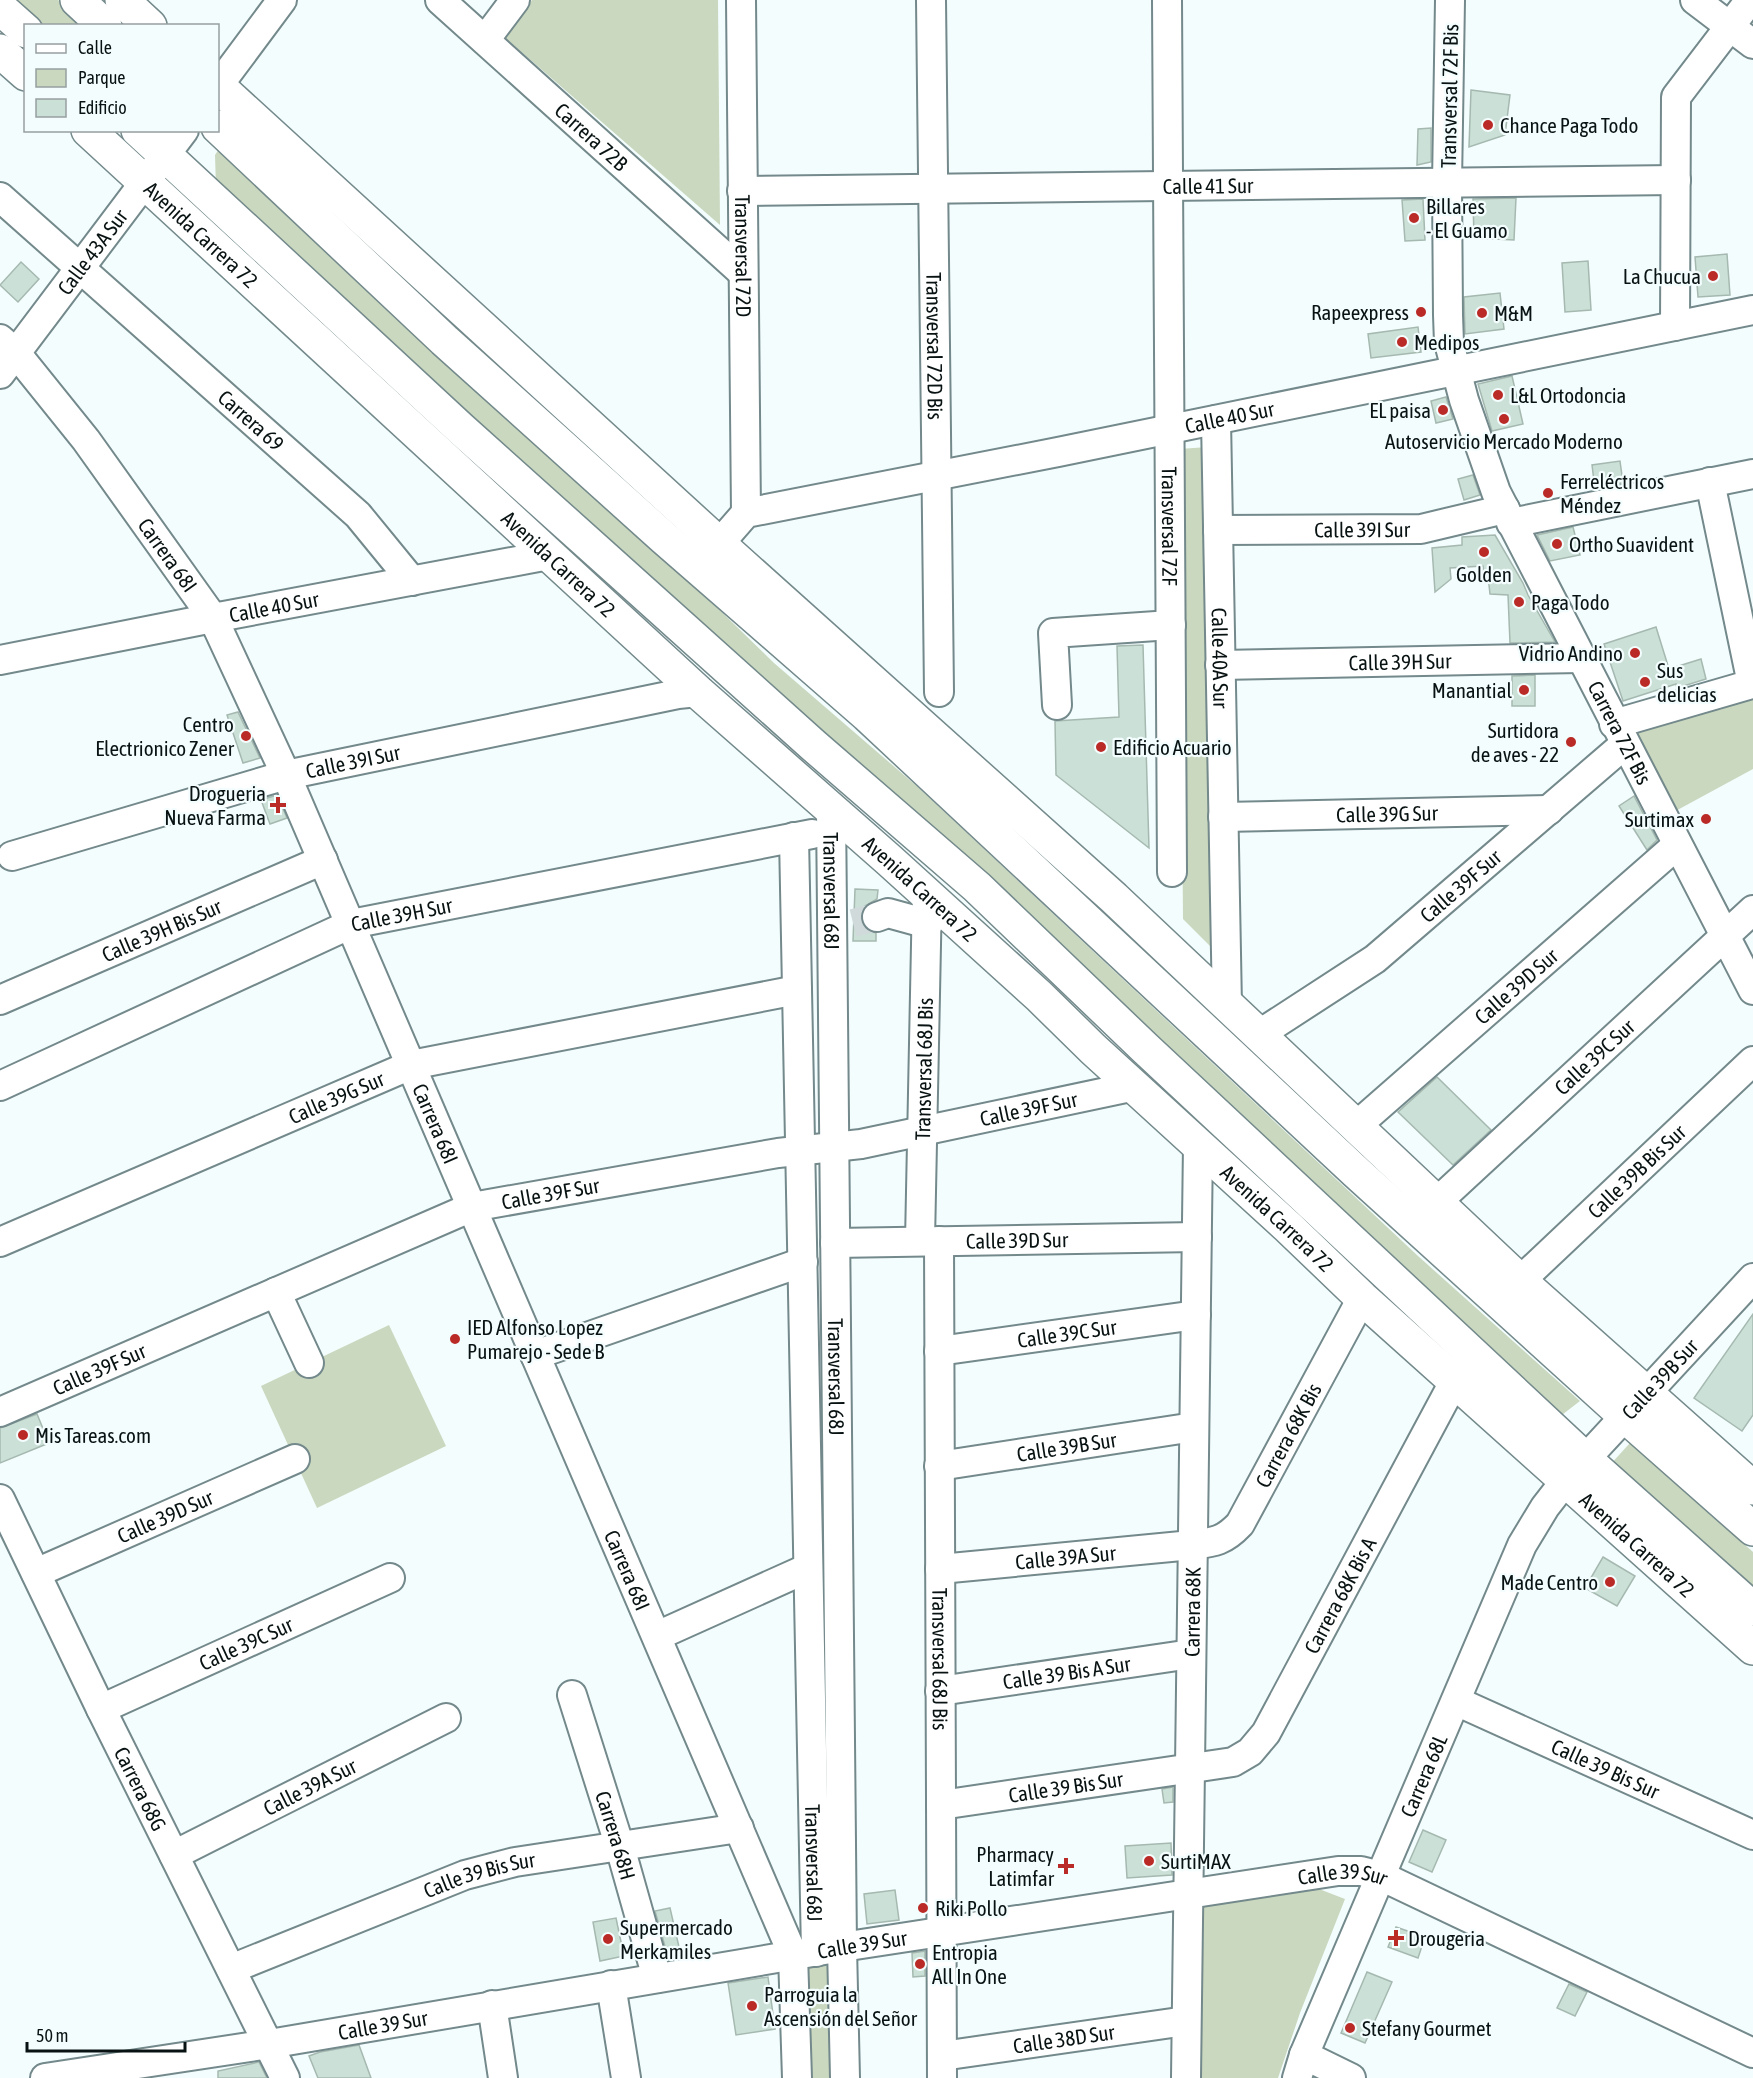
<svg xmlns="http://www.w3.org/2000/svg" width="1753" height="2078" viewBox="0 0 1753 2078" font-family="'Asap Condensed',sans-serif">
  <rect width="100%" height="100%" fill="#f4fdfe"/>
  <g fill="#cad8bf">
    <path d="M9,0H58L88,25H38Z"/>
    <path d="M532,0H718L720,225L503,36Z"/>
    <path d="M221,146L698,589L774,663L919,788L1418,1256L1580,1401L1558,1418L216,188L215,155Z"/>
    <path d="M1208,447L1214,950L1183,919L1179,449Z"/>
    <path d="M1753,687V769L1670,814L1636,731Z"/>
    <path d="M389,1325L446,1446L317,1508L261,1386Z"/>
    <path d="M1630,1443L1753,1552V1594L1609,1466Z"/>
    <path d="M1319,1889L1345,1899L1300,2013L1278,2078H1192L1194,1903Z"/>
    <path d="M836,1964L839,2078H805L802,1967Z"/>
  </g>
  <g fill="#cbe0d7" stroke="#a5b9b0" stroke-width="1.5">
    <path d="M1471,90L1510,95L1505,135L1469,147Z"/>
    <path d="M1431,128V162L1417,165L1418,129Z"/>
    <path d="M1516,198L1514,240L1474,238L1473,199Z"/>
    <path d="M1423,199L1425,240L1405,241L1402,200Z"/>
    <path d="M1727,254L1730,295L1698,297L1695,257Z"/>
    <path d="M1588,261L1591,310L1565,312L1562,263Z"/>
    <path d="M21,262L39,279L18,302L0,285Z"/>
    <path d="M1500,293L1504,329L1465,334L1464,297Z"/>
    <path d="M1418,327L1421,352L1371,358L1368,334Z"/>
    <path d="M1512,376L1523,424L1492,431L1478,384Z"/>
    <path d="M1446,397L1453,419L1436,423L1431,401Z"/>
    <path d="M1620,461L1623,483L1595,489L1592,465Z"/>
    <path d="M1473,475L1480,495L1464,500L1458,479Z"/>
    <path d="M1573,527L1580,555L1550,561L1537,535Z"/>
    <path d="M1495,535L1523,583L1528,595L1555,642L1510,643L1508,595L1490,594L1488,576H1484L1483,566L1450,568L1451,579L1435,592L1432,548L1462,545V537Z"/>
    <path d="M1656,627L1669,669L1701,659L1706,679L1677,688L1676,684L1623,701L1604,644Z"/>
    <path d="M1143,645L1149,848L1056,775L1055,721L1119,717L1117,646Z"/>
    <path d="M1535,675V706H1512V676Z"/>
    <path d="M238,712L260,758L243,763L227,715Z"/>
    <path d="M277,795L287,818L270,824L261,800Z"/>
    <path d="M1634,796L1657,840L1647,850L1619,806Z"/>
    <path d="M855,889L878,890L877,899L865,906L861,915V922L866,929L876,933V941H853Z"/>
    <path d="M1437,1077L1491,1130L1453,1165L1398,1112Z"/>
    <path d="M1753,1314V1415L1742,1431L1694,1398Z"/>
    <path d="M37,1414L49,1443L0,1463V1428Z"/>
    <path d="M1603,1557L1635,1576L1617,1606L1585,1588Z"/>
    <path d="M1173,1787V1802L1164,1803L1162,1789Z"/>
    <path d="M1423,1830L1446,1840L1432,1872L1409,1862Z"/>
    <path d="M1171,1843L1172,1875L1127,1878L1125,1846Z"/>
    <path d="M895,1890L899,1920L867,1924L864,1894Z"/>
    <path d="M670,1908L679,1947L666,1950L655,1911Z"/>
    <path d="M616,1918L624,1956L600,1961L593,1922Z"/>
    <path d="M1396,1927L1425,1937L1418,1958L1388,1947Z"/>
    <path d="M925,1951V1976L913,1977L912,1953Z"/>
    <path d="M1367,1972L1392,1982L1365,2043L1341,2033Z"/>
    <path d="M768,1977L775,2029L736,2035L728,1983Z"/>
    <path d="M1569,1984L1587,1992L1575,2016L1557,2008Z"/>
    <path d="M359,2045L371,2078H318L309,2056L320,2052Z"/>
    <path d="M259,2062L267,2078H218V2071Z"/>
  </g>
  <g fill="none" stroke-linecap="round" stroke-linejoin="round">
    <path stroke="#d1dadb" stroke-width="28" stroke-dasharray="28 14" stroke-linecap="butt" d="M853,923L877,917"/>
    <defs>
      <g id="minor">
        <path id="s1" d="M440,0L743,273"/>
        <path id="s2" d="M741,0L746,513"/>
        <path id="s3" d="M931,0L939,692"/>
        <path id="s4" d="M1167,0L1172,872"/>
        <path id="s5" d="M1450,0L1447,183L1448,315L1449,343L1464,400L1496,492L1753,990"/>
        <path d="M1695,0L1753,44"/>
        <path d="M485,40L515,0"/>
        <path d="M218,86L282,0"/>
        <path id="s6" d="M742,191L1676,180"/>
        <path id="s7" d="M0,197L358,515L412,581"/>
        <path d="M1675,326L1676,97L1750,0"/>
        <path id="s8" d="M0,339L16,353L86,440L213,618L286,775L793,1955L797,2078"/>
        <path id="s9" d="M0,374L184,130"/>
        <path id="s10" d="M1216,420L1227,1006"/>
        <path d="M1511,523L1753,474"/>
        <path id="s11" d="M1218,530L1421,529L1505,509"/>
        <path id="s12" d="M719,544L746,513L1058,452L1753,310"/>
        <path id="s13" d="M0,660L213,618L549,555"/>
        <path id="s14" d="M1220,665L1581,658"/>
        <path d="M1057,705L1053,633L1171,625"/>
        <path d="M1614,724L1752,684L1710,482"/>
        <path id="s15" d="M831,809L842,1947L845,2078"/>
        <path id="s16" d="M1223,817L1549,810"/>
        <path id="s17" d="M794,837L816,1952"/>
        <path id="s18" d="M12,856L286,775L678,694L698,692"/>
        <path d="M877,917L888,913L928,924"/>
        <path id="s19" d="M0,1000L323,860"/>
        <path id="s20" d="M1258,1035L1375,959L1625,744"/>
        <path id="s21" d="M0,1086L351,924L812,834"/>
        <path id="s22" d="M1355,1127L1677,845"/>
        <path id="s23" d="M1437,1202L1753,910"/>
        <path id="s24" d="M920,1241L927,895"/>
        <path id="s25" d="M939,1241L942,2078"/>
        <path id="s26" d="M0,1242L411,1065L797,990"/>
        <path id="s27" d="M835,1243L1197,1237"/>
        <path id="s28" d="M1520,1281L1753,1061"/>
        <path d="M276,1292L309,1363"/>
        <path id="s29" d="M939,1351L1196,1315"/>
        <path d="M535,1355L803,1262"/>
        <path id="s30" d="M0,1412L472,1207L778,1153L861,1144L1135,1086"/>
        <path id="s31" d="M939,1466L1194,1427"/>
        <path id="s32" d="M0,1499L101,1709L285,2078"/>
        <path id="s33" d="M940,1569L1192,1545C1215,1542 1224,1541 1240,1524L1362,1298"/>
        <path id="s34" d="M36,1573L295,1459"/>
        <path d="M657,1636L808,1568"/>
        <path id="s35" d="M940,1691L1191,1654"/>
        <path id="s36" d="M572,1695L620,1847L657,1978"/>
        <path id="s37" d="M1456,1701L1753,1835"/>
        <path id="s38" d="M101,1709L390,1578"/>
        <path id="s39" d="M941,1805L1233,1762L1250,1752L1266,1733L1455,1380"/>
        <path id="s40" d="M174,1855L446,1718"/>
        <path id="s41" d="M231,1969L465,1875L515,1862L739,1828"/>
        <path d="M611,1985L626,2078"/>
        <path d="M492,2005L503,2078"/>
        <path d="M1304,2055L1351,2078"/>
        <path id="s42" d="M942,2056L1186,2021"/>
        <path id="s43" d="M45,2078L269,2044L842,1947L1338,1871H1361L1381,1876L1753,2053"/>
        <path id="s44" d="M1186,2078L1198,1144"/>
        <path id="s45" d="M1297,2078L1304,2055L1522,1545L1545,1507L1566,1480L1753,1278"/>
      </g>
      <g id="highway">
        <path d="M77,0L105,26"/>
        <path d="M122,0L150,26"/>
        <path d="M0,8L26,31"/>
        <path d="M0,51L26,74"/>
        <path d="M218,86L719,544L1114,898L1520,1281L1753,1488"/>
        <path d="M218,127L444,340L664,538L867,715L1356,1172L1625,1416L1753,1529"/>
        <path id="s46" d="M88,130L698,692L889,860L1039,996L1093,1049L1288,1227L1362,1298L1753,1648"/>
        <path d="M138,130L460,428L597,551L813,745L977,887L1145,1048L1585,1459L1753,1609"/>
      </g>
    </defs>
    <use href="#minor" stroke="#73898b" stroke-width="32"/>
    <use href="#highway" stroke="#73898b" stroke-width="36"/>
    <use href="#minor" stroke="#fff" stroke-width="28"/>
    <use href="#highway" stroke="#fff" stroke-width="33"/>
  </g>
  <g fill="#ba2b27" stroke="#f4fdfe" stroke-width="2">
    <circle cx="1488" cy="125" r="6"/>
    <circle cx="1414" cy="218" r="6"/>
    <circle cx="1713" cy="276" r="6"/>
    <circle cx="1421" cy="312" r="6"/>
    <circle cx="1482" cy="313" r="6"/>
    <circle cx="1402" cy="342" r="6"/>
    <circle cx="1498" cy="395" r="6"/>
    <circle cx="1443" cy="410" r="6"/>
    <circle cx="1504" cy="419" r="6"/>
    <circle cx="1548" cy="493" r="6"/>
    <circle cx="1557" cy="544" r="6"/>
    <circle cx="1484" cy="552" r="6"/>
    <circle cx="1519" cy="602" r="6"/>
    <circle cx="1635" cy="653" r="6"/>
    <circle cx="1645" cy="682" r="6"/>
    <circle cx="1524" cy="690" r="6"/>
    <circle cx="246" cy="736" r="6"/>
    <circle cx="1571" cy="742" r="6"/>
    <circle cx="1101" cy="747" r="6"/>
    <path d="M275 796h6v6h6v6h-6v6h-6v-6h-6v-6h6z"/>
    <circle cx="1706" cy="819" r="6"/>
    <circle cx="455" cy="1339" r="6"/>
    <circle cx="23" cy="1435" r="6"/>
    <circle cx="1610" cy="1582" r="6"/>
    <circle cx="1149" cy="1861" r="6"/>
    <path d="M1063 1857h6v6h6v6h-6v6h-6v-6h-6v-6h6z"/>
    <circle cx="923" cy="1908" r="6"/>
    <path d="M1393 1929h6v6h6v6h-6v6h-6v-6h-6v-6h6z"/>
    <circle cx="608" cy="1939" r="6"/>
    <circle cx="920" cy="1964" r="6"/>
    <circle cx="752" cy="2006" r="6"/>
    <circle cx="1350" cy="2028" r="6"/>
  </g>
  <g text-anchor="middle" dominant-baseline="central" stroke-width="4.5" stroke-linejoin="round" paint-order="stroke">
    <g font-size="21" fill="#091212" stroke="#f4fdfe">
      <text transform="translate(1449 96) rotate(-89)">Transversal 72F Bis</text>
      <text stroke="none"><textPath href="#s1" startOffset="204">Carrera 72B</textPath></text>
      <text stroke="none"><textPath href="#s6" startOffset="466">Calle 41 Sur</textPath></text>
      <text stroke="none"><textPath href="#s46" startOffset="154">Avenida Carrera 72</textPath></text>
      <text stroke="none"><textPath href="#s9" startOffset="153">Calle 43A Sur</textPath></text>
      <text stroke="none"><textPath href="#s2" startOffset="256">Transversal 72D</textPath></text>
      <text stroke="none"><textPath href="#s3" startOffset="346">Transversal 72D Bis</textPath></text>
      <text stroke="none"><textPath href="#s12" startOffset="534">Calle 40 Sur</textPath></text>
      <text stroke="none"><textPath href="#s7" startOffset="336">Carrera 69</textPath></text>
      <text stroke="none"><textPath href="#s4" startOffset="526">Transversal 72F</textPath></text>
      <text stroke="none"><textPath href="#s11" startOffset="144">Calle 39I Sur</textPath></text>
      <text stroke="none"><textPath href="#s8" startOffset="274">Carrera 68I</textPath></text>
      <text stroke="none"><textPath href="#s46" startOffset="640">Avenida Carrera 72</textPath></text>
      <text stroke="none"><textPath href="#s13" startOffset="279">Calle 40 Sur</textPath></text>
      <text stroke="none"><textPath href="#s10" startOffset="238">Calle 40A Sur</textPath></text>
      <text stroke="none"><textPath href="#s14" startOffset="180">Calle 39H Sur</textPath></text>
      <text stroke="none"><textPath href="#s5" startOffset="770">Carrera 72F Bis</textPath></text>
      <text stroke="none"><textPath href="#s18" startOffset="354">Calle 39I Sur</textPath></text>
      <text stroke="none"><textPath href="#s16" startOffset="164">Calle 39G Sur</textPath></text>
      <text stroke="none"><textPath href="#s20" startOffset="252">Calle 39F Sur</textPath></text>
      <text stroke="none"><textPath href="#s46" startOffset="1126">Avenida Carrera 72</textPath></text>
      <text stroke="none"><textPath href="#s15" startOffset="82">Transversal 68J</textPath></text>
      <text stroke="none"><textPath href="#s21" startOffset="438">Calle 39H Sur</textPath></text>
      <text stroke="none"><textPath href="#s19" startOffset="176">Calle 39H Bis Sur</textPath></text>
      <text stroke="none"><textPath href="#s22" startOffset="214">Calle 39D Sur</textPath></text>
      <text stroke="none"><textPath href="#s23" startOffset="214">Calle 39C Sur</textPath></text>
      <text stroke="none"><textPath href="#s24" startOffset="172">Transversal 68J Bis</textPath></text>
      <text stroke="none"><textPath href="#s26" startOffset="366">Calle 39G Sur</textPath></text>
      <text stroke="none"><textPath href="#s30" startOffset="1080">Calle 39F Sur</textPath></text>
      <text stroke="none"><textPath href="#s8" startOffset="904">Carrera 68I</textPath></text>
      <text stroke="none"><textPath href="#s28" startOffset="160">Calle 39B Bis Sur</textPath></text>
      <text stroke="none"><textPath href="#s30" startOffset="594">Calle 39F Sur</textPath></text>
      <text stroke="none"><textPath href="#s46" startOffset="1612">Avenida Carrera 72</textPath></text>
      <text stroke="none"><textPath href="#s27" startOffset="182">Calle 39D Sur</textPath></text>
      <text stroke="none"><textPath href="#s29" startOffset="129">Calle 39C Sur</textPath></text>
      <text stroke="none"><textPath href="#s30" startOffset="108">Calle 39F Sur</textPath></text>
      <text stroke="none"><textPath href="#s15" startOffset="568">Transversal 68J</textPath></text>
      <text stroke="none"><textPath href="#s45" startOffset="795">Calle 39B Sur</textPath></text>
      <text stroke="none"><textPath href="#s33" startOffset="408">Carrera 68K Bis</textPath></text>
      <text stroke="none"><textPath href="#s31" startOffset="129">Calle 39B Sur</textPath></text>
      <text stroke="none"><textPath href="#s34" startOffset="141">Calle 39D Sur</textPath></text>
      <text stroke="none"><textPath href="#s46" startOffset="2098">Avenida Carrera 72</textPath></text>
      <text stroke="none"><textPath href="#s33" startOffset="126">Calle 39A Sur</textPath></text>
      <text stroke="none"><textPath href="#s8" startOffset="1390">Carrera 68I</textPath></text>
      <text stroke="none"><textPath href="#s39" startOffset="496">Carrera 68K Bis A</textPath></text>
      <text stroke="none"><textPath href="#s44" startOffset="466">Carrera 68K</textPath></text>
      <text stroke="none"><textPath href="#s38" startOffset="159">Calle 39C Sur</textPath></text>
      <text stroke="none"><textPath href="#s25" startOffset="418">Transversal 68J Bis</textPath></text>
      <text stroke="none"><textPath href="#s35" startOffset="128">Calle 39 Bis A Sur</textPath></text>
      <text stroke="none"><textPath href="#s37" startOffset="164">Calle 39 Bis Sur</textPath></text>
      <text stroke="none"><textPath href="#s45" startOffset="328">Carrera 68L</textPath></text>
      <text stroke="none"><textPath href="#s40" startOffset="152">Calle 39A Sur</textPath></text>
      <text stroke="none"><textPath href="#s39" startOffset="126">Calle 39 Bis Sur</textPath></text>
      <text stroke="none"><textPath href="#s32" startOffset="322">Carrera 68G</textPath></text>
      <text stroke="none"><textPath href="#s36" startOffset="147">Carrera 68H</textPath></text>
      <text stroke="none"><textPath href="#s17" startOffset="1026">Transversal 68J</textPath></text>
      <text stroke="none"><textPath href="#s41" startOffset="266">Calle 39 Bis Sur</textPath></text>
      <text stroke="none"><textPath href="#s43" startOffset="1314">Calle 39 Sur</textPath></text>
      <text stroke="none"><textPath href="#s43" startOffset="828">Calle 39 Sur</textPath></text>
      <text stroke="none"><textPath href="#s43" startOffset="342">Calle 39 Sur</textPath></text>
      <text stroke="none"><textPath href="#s42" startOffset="123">Calle 38D Sur</textPath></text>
    </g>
    <g font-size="21" fill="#091212" stroke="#f4fdfe" text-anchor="start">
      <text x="1500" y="125">Chance Paga Todo</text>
      <text x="1426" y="206">Billares<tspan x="1426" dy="24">- El Guamo</tspan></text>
      <text x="1701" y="276" text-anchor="end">La Chucua</text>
      <text x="1409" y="312" text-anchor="end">Rapeexpress</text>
      <text x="1494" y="313">M&amp;M</text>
      <text x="1414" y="342">Medipos</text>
      <text x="1510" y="395">L&amp;L Ortodoncia</text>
      <text x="1431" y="410" text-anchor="end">EL paisa</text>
      <text x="1504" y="441" text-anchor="middle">Autoservicio Mercado Moderno</text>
      <text x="1560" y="481">Ferreléctricos<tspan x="1560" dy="24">Méndez</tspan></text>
      <text x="1569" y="544">Ortho Suavident</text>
      <text x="1484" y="574" text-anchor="middle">Golden</text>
      <text x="1531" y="602">Paga Todo</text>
      <text x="1623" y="653" text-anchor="end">Vidrio Andino</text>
      <text x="1657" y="670">Sus<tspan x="1657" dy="24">delicias</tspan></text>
      <text x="1512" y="690" text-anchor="end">Manantial</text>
      <text x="234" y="724" text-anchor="end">Centro<tspan x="234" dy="24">Electrionico Zener</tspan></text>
      <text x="1559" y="730" text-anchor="end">Surtidora<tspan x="1559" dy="24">de aves - 22</tspan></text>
      <text x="1113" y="747">Edificio Acuario</text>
      <text x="266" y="793" text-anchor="end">Drogueria<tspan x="266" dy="24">Nueva Farma</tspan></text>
      <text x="1694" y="819" text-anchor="end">Surtimax</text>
      <text x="467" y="1327">IED Alfonso Lopez<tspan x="467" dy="24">Pumarejo - Sede B</tspan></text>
      <text x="35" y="1435">Mis Tareas.com</text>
      <text x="1598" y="1582" text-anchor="end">Made Centro</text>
      <text x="1054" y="1854" text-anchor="end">Pharmacy<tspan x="1054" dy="24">Latimfar</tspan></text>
      <text x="1161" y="1861">SurtiMAX</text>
      <text x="935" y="1908">Riki Pollo</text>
      <text x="620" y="1927">Supermercado<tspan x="620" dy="24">Merkamiles</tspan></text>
      <text x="1408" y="1938">Drougeria</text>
      <text x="932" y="1952">Entropia<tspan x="932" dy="24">All In One</tspan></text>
      <text x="764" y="1994">Parroguia la<tspan x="764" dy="24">Ascensión del Señor</tspan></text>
      <text x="1362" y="2028">Stefany Gourmet</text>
    </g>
  </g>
  <rect x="24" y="24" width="195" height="108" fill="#f4fdfe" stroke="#969fa0" stroke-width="1.5"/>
  <rect x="36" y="44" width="30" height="9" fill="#ffffff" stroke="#969fa0" stroke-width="1.5"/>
  <text x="78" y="54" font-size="18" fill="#091212">Calle</text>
  <rect x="36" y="69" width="30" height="18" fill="#cad8bf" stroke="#969fa0" stroke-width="1.5"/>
  <text x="78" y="84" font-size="18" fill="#091212">Parque</text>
  <rect x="36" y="99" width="30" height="18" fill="#cbe0d7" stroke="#969fa0" stroke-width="1.5"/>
  <text x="78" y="114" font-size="18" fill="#091212">Edificio</text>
  <path d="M27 2042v9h158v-9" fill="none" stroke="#091212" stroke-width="3"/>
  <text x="36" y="2042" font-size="18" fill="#091212" stroke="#f4fdfe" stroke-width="4.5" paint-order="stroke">50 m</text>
</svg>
